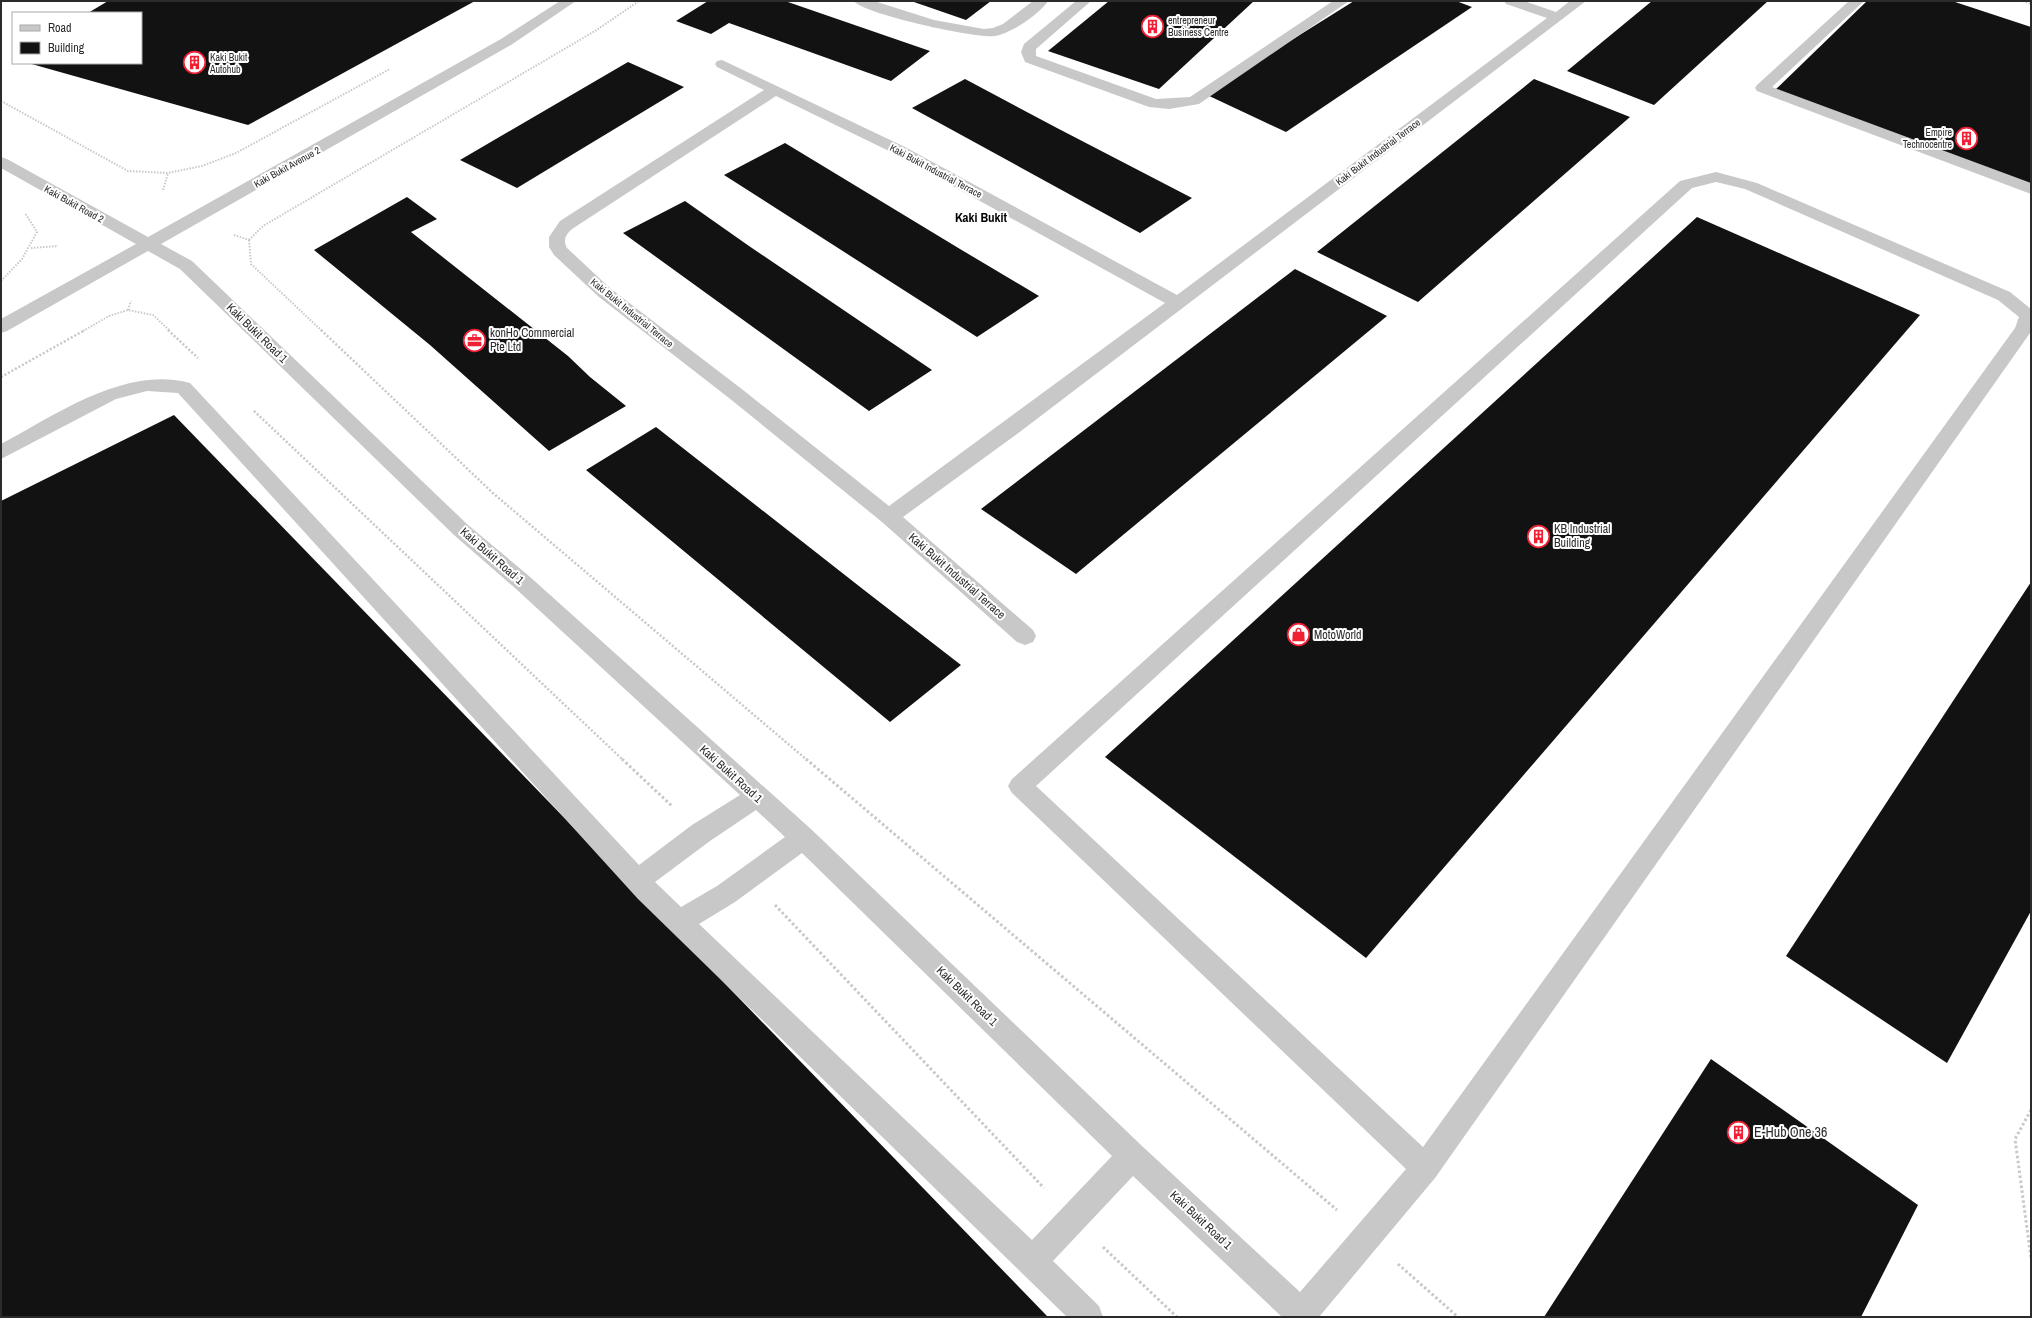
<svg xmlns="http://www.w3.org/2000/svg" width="2032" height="1318" viewBox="0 0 2032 1318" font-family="'Archivo Narrow',sans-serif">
  <rect width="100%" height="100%" fill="#fff"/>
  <g fill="#121212">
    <path d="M108,1H475L248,125L28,63H141V13H88Z"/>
    <path d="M708,1H785L930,51L891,81L729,23L711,34L676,21Z"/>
    <path d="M911,1H991L966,20Z"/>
    <path d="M1109,1H1254L1159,89L1048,51Z"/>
    <path d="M1354,1H1456L1472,7L1286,132L1205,94Z"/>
    <path d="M1652,1H1768L1654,105L1567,71Z"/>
    <path d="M1867,1H1952L2031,27V186L1774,91Z"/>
    <path d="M628,62L684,87L517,188L460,160Z"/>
    <path d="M965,79L1057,128L1192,198L1140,233L912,108Z"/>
    <path d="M1534,79L1630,117L1418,302L1317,252Z"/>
    <path d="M785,143L960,249L1039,296L977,337L724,175Z"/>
    <path d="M407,197L437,219L411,232L568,356L590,377L626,406L549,451L430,345L314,250Z"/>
    <path d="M685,201L749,246L932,370L869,411L623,233Z"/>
    <path d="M1697,217L1920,315L1366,958L1105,757Z"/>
    <path d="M1295,269L1387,316L1076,574L981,509Z"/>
    <path d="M174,415L1048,1317H1V501Z"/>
    <path d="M656,427L864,590L961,665L890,722L586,470Z"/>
    <path d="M2031,582V911L1947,1063L1786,956Z"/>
    <path d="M1711,1059L1918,1205L1861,1317H1544Z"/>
  </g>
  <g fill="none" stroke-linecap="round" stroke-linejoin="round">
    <g stroke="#c8c8c8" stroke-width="2" stroke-dasharray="1.5 1.5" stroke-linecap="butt">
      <path d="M2023,1L2031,4"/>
      <path d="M1,101L128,171L168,173L202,166L236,153L390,69"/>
      <path d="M163,190L168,173"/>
      <path d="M234,235L249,240"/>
      <path d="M249,240L251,264L322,331"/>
      <path d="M249,240L263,226L595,31L639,1"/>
      <path d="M31,248L58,246"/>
      <path d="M1,281L22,259L37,232L25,213"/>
      <path d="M128,310L131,301"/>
      <path d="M83,331L109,316L128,310L153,315L170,331"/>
    </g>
    <g stroke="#c8c8c8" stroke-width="2.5" stroke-dasharray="2 2" stroke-linecap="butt">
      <path d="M168,330L198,358"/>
      <path d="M321,330L494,494L807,760"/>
      <path d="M1,377L85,330"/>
      <path d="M254,411L623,760"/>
    </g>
    <g stroke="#c8c8c8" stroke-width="3" stroke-dasharray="2.5 2.5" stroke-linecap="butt">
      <path d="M622,759L673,807"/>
      <path d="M806,759L1337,1210"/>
      <path d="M775,905L1044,1188"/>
      <path d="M2031,1110L2015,1139L2031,1258"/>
      <path d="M1103,1247L1177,1317"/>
      <path d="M1398,1264L1458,1317"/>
    </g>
    <g fill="#c8c8c8" fill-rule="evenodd">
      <path d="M560,1H576L511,45L161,244L192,261L468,525L529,576L812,830L1142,1146L1300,1292L1406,1169L1012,793L1008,786L1012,779L1680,181L1716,172L1757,183L2010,292L2031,309L2030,333L1435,1178L1319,1317H1282L1133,1176L1053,1261L1099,1306L1103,1317H1067L638,899L178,393L147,391L116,399L1,459V444C55,415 126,365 190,383L639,865L692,825L740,795L515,588L454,535L180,269L148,251L7,331L1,333V319L136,244L1,168V157L7,159L148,237L501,39ZM1716,182L1745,189L1998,300L2019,317L2015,328L1423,1147L1036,786L1692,188ZM756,810L785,837L717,886L681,907L655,882L710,841ZM802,853L1112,1156L1032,1240L699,924L735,902Z"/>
      <path d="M854,1H874L934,20L984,29L993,28L1003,24L1033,1H1048C1039,15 1011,33 995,36C977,39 863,14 854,1Z"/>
      <path d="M1076,1H1091L1036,49V56L1156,99L1190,97L1333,1H1349L1199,104L1169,109L1149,107L1025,62L1021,52L1024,44Z"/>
      <path d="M1504,1H1524L1556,12L1570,1H1586L1021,431L903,517L1033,630L1036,636L1033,642L1025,645L1017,642L882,522L729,398L599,297L554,255L549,247V237L560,221L764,90L717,67L715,64L717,61L722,60L905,147L1177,295L1547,18L1506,4ZM776,96L893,153L1165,303L889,506L743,390L611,289L567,248C563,240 565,235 572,229Z"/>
      <path d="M1849,1H1864L1772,87L2031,183V194L1757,91L1755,88L1757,85Z"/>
    </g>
  </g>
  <defs>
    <symbol id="building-ring" viewBox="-11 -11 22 22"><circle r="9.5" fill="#fff" stroke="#f01f34" stroke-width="1.5"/><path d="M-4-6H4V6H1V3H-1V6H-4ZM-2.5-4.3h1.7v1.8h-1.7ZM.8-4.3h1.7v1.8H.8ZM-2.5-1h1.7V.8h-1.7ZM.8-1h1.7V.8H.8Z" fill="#f01f34"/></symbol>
    <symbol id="office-ring" viewBox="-11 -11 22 22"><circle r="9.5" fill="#fff" stroke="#f01f34" stroke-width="1.5"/><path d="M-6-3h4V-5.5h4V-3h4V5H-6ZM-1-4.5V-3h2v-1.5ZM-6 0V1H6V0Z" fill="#f01f34"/></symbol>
    <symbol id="shop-ring" viewBox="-11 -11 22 22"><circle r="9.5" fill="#fff" stroke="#f01f34" stroke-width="1.5"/><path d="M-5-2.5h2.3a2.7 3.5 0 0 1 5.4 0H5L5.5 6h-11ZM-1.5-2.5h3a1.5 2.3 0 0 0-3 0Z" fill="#f01f34"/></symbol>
  </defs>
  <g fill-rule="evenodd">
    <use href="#building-ring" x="1140" y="14" width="25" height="25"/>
    <use href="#building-ring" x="182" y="50" width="25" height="25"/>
    <use href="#building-ring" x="1954" y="126" width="25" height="25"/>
    <use href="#office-ring" x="462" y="328" width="25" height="25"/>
    <use href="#building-ring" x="1526" y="524" width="25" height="25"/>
    <use href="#shop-ring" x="1286" y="622" width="25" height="25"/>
    <use href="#building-ring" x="1726" y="1120" width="25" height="25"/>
  </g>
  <g text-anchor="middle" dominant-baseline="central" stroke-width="4" stroke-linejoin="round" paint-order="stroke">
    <g font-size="10" fill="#2b2b2b" stroke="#fff" text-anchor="start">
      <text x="1168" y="20">entrepreneur<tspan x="1168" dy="12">Business Centre</tspan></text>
      <text x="210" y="57">Kaki Bukit<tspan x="210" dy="12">Autohub</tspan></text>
      <text x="1952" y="132" text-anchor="end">Empire<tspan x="1952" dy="12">Technocentre</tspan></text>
    </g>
    <g font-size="10" fill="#2b2b2b" stroke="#fff">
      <text transform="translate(1378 152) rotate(-37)">Kaki Bukit Industrial Terrace</text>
      <text transform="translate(287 167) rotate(-29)">Kaki Bukit Avenue 2</text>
      <text transform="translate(936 171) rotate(28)">Kaki Bukit Industrial Terrace</text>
      <text transform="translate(74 204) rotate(29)">Kaki Bukit Road 2</text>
      <text transform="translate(632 313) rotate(39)">Kaki Bukit Industrial Terrace</text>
    </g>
    <g font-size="12" fill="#2b2b2b" stroke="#fff">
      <text transform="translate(257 333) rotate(44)">Kaki Bukit Road 1</text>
      <text transform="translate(492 556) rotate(41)">Kaki Bukit Road 1</text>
      <text transform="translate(957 576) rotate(41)">Kaki Bukit Industrial Terrace</text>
      <text transform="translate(731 774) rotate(42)">Kaki Bukit Road 1</text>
      <text transform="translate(967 996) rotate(44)">Kaki Bukit Road 1</text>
      <text transform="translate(1201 1220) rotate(43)">Kaki Bukit Road 1</text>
    </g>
    <g font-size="12" fill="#2b2b2b" stroke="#fff" text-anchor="start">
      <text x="490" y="333">konHo Commercial<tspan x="490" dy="14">Pte Ltd</tspan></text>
      <text x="1554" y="529">KB Industrial<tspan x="1554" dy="14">Building</tspan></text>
      <text x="1314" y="635">MotoWorld</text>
    </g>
    <g font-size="13" font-weight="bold" fill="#000" stroke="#fff">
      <text x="981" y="217">Kaki Bukit</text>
    </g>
    <g font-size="14" fill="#2b2b2b" stroke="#fff" text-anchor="start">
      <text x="1754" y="1132">E-Hub One 36</text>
    </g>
  </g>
  <rect width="2032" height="1318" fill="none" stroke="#2b2b2b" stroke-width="4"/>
  <rect x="12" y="12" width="130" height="52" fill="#ffffff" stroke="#aaaaaa"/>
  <rect x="20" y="25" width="20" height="6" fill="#c8c8c8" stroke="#aaaaaa"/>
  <text x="48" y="32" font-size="12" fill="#2b2b2b">Road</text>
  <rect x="20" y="42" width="20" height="12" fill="#121212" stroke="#aaaaaa"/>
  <text x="48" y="52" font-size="12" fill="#2b2b2b">Building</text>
</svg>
